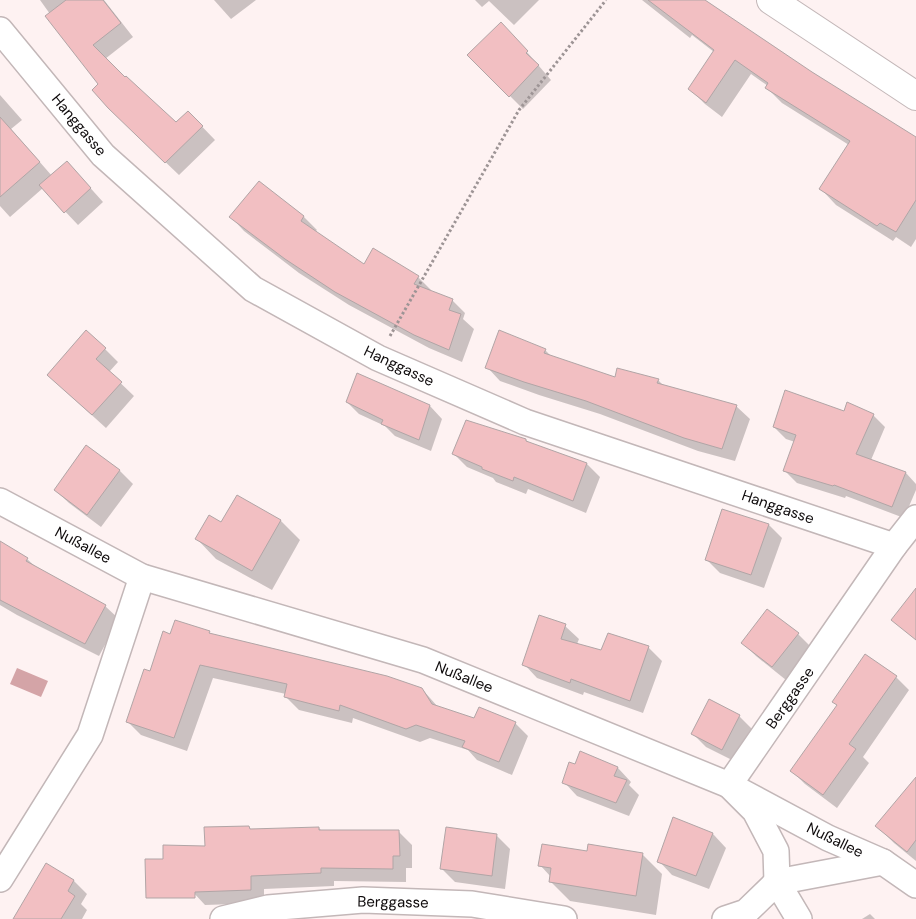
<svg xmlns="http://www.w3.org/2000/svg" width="916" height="919" viewBox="0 0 916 919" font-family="'DM Sans',sans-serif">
  <rect width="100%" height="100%" fill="#fef2f2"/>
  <path fill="#d4a4a7" d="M17,668L48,681L41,697L10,684Z"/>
  <g fill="#0003">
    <path d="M40,0H104L133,37L105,59L125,79L176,124L188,112L215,140L179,175L115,114L100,84Z"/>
    <path d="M214,0H256L231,19Z"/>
    <path d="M475,0H539L514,25L489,1L482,7Z"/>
    <path d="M642,0H699L916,139V239L911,247L896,237L893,241L836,205L821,189L849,145L782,103L767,88L768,86L751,74L722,117L705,104L690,89L714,52L692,35L690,38Z"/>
    <path d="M514,37L551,80L523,109L469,55Z"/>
    <path d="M0,95L22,120L11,129L52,176L67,162L103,202L78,225L43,188L10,217L0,206Z"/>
    <path d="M259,182L304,217L317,230L315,232L364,266L418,277L431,290L430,292L452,300L465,313L463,319L474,329L462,362L429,348L349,305L299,273L244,231L231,217Z"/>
    <path d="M105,349L118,362L109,372L134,396L106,428L62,388Z"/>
    <path d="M545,350L553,358L615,379L658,380L664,386L736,406L750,419L735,461L698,451L600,414L539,395L500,381L487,367Z"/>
    <path d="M358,374L430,406L442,419L431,451L395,436L385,426L359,414L347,402Z"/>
    <path d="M845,412L873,415L885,427L871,460L906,473L916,484V490L904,518L846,496L845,498L797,483L785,471L795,442L786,439L774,427Z"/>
    <path d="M526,440L529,444L587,464L600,477L586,513L528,489L526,494L496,482L493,478L467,467L454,454Z"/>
    <path d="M87,447L120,471L133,484L101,527L69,503L55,490Z"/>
    <path d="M237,496L281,521L300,540L272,590L216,559L197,539L222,523Z"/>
    <path d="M769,525L782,538L764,588L720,573L707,560Z"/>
    <path d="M0,542L27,559L37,568L105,606L119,619L99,656L17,615L0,605Z"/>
    <path d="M565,626L579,639L577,644L602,651L648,647L662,661L643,713L584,692L583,695L537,678L524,664Z"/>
    <path d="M209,632L212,635L422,689L438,707L475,719L515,723L528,736L512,775L477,760L468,750L430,738L420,742L353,718L352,723L299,710L286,697V694L213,678L187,751L141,735L128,722L171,635Z"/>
    <path d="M798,634L811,647L786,680L756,656L743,643Z"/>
    <path d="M896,677L909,690L863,757L869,763L837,808L805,784L792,771Z"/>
    <path d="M739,716L752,729L736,762L706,747L693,734Z"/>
    <path d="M580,753L618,768L631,782L629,785L639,795L629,816L577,796L564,782L575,766Z"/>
    <path d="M916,789V861L894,843L877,826Z"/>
    <path d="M674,819L713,834L726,848L709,889L672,875L659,861Z"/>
    <path d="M249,827L252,831L319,828L322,831L399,832L412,845V868H406V882L334,881V886L264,889V903L205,905L192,891L206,847Z"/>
    <path d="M497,836L510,849L505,889L455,882L441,868Z"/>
    <path d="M588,853L642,854L662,874L656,915L570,901L550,881L551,877L540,865Z"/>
    <path d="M47,865L74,881L87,894L81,904L87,910L82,919H15Z"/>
    <path d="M870,914L875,919H862Z"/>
  </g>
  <g fill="#f2bfc2" stroke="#b1a5a6">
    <path d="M66,0H103L121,23L93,45L125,77L126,76L176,122L188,111L203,126L165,163L108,108L92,90L98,84L45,16Z"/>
    <path d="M648,0H705L812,72L916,137V200L896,232L880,223L877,226L819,189L850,141L765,88L768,83L735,60L706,103L688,89L714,50Z"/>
    <path d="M501,22L528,51L526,53L539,65L509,97L467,55Z"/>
    <path d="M0,117L40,162L0,197Z"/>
    <path d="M67,161L91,188L64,213L39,185Z"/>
    <path d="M259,181L304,216L301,221L364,264L373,248L419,276L414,284L453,299L449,310L461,314L449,350L414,335L335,292L285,259L229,217Z"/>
    <path d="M86,330L106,348L96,359L122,382L92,415L47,375Z"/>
    <path d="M499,330L546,349L544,353L615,377L617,368L659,379L657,383L737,405L722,449L684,438L586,401L524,382L485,368Z"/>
    <path d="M357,373L430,405L419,440L381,424L383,420L346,402Z"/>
    <path d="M785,390L844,411L847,402L874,414L856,454L906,472L892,507L834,485L833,486L783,471L796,435L773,427Z"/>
    <path d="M466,420L526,439V441L587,463L573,501L514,477L513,481L482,469V467L452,454Z"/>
    <path d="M86,445L120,470L87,515L54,490Z"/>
    <path d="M237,495L281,520L252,571L195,539L209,515L221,522Z"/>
    <path d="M722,509L769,524L751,575L705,560Z"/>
    <path d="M0,541L28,558L26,561L106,605L85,644L0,600Z"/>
    <path d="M916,588V640L891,620Z"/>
    <path d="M767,609L799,633L772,667L741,643Z"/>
    <path d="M539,615L566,624L561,639L601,650L608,633L649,646L630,701L571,679L570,683L522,665Z"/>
    <path d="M175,620L210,631L209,633L387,676L422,688L432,704L474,718L479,707L516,722L499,762L462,747L465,741L416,725L406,729L340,705L339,711L284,697L287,684L200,665L174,738L126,722L144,669L150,671L163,631L170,634Z"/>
    <path d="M865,654L897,676L849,744L856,749L823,795L790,771L837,705L832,702Z"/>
    <path d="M709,699L740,715L722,750L691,734Z"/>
    <path d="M580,751L618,767L614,776L627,780L616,803L562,783L569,762L575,764Z"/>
    <path d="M916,777V840L907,852L875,826Z"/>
    <path d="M673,817L713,833L696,876L657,862Z"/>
    <path d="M249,826L250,829L319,827V830H399L400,856H393V869L321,868V873L251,876V890L195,892V898H146L145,859H163V845L205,846L204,827Z"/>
    <path d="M446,827L497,834L492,876L440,869Z"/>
    <path d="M542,844L587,851L588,844L643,853L636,896L549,882L551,868L538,866Z"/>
    <path d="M46,863L74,880L68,891L75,896L61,919H13Z"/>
  </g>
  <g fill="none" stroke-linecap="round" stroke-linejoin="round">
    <defs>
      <g id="minor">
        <path d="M0,30L103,155L253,289L378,358L525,422L894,546"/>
        <path d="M0,501L142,577L423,660L729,785L828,838L883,862L916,885"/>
        <path d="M0,879L90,735L142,577"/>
        <path d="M223,919L268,908L363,900L472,904L564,919"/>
        <path d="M725,919L746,912L777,882L883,862"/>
        <path d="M799,919L777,882L776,851L755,811L729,785L894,546L916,518"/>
      </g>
      <path id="tertiary" d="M771,0L916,96"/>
    </defs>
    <use href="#minor" stroke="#c3b7b8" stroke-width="28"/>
    <use href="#tertiary" stroke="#c3b7b8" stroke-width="30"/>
    <path stroke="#9d9495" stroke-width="3" stroke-dasharray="2.5 2.5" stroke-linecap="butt" d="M390,336L519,110L606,0"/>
    <use href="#minor" stroke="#fff" stroke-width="25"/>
    <use href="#tertiary" stroke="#fff" stroke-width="28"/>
  </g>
  <g text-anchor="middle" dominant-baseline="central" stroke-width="4" stroke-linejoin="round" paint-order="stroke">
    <g font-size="15" fill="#0e0a0b" stroke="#fff">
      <text transform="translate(79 125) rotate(50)">Hanggasse</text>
      <text transform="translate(399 366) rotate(25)">Hanggasse</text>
      <text transform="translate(778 507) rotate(19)">Hanggasse</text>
      <text transform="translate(83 545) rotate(28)">Nußallee</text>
      <text transform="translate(464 677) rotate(22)">Nußallee</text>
      <text transform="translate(790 698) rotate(-55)">Berggasse</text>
      <text transform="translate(835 840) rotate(26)">Nußallee</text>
      <text transform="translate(393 902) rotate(1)">Berggasse</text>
    </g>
  </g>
</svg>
